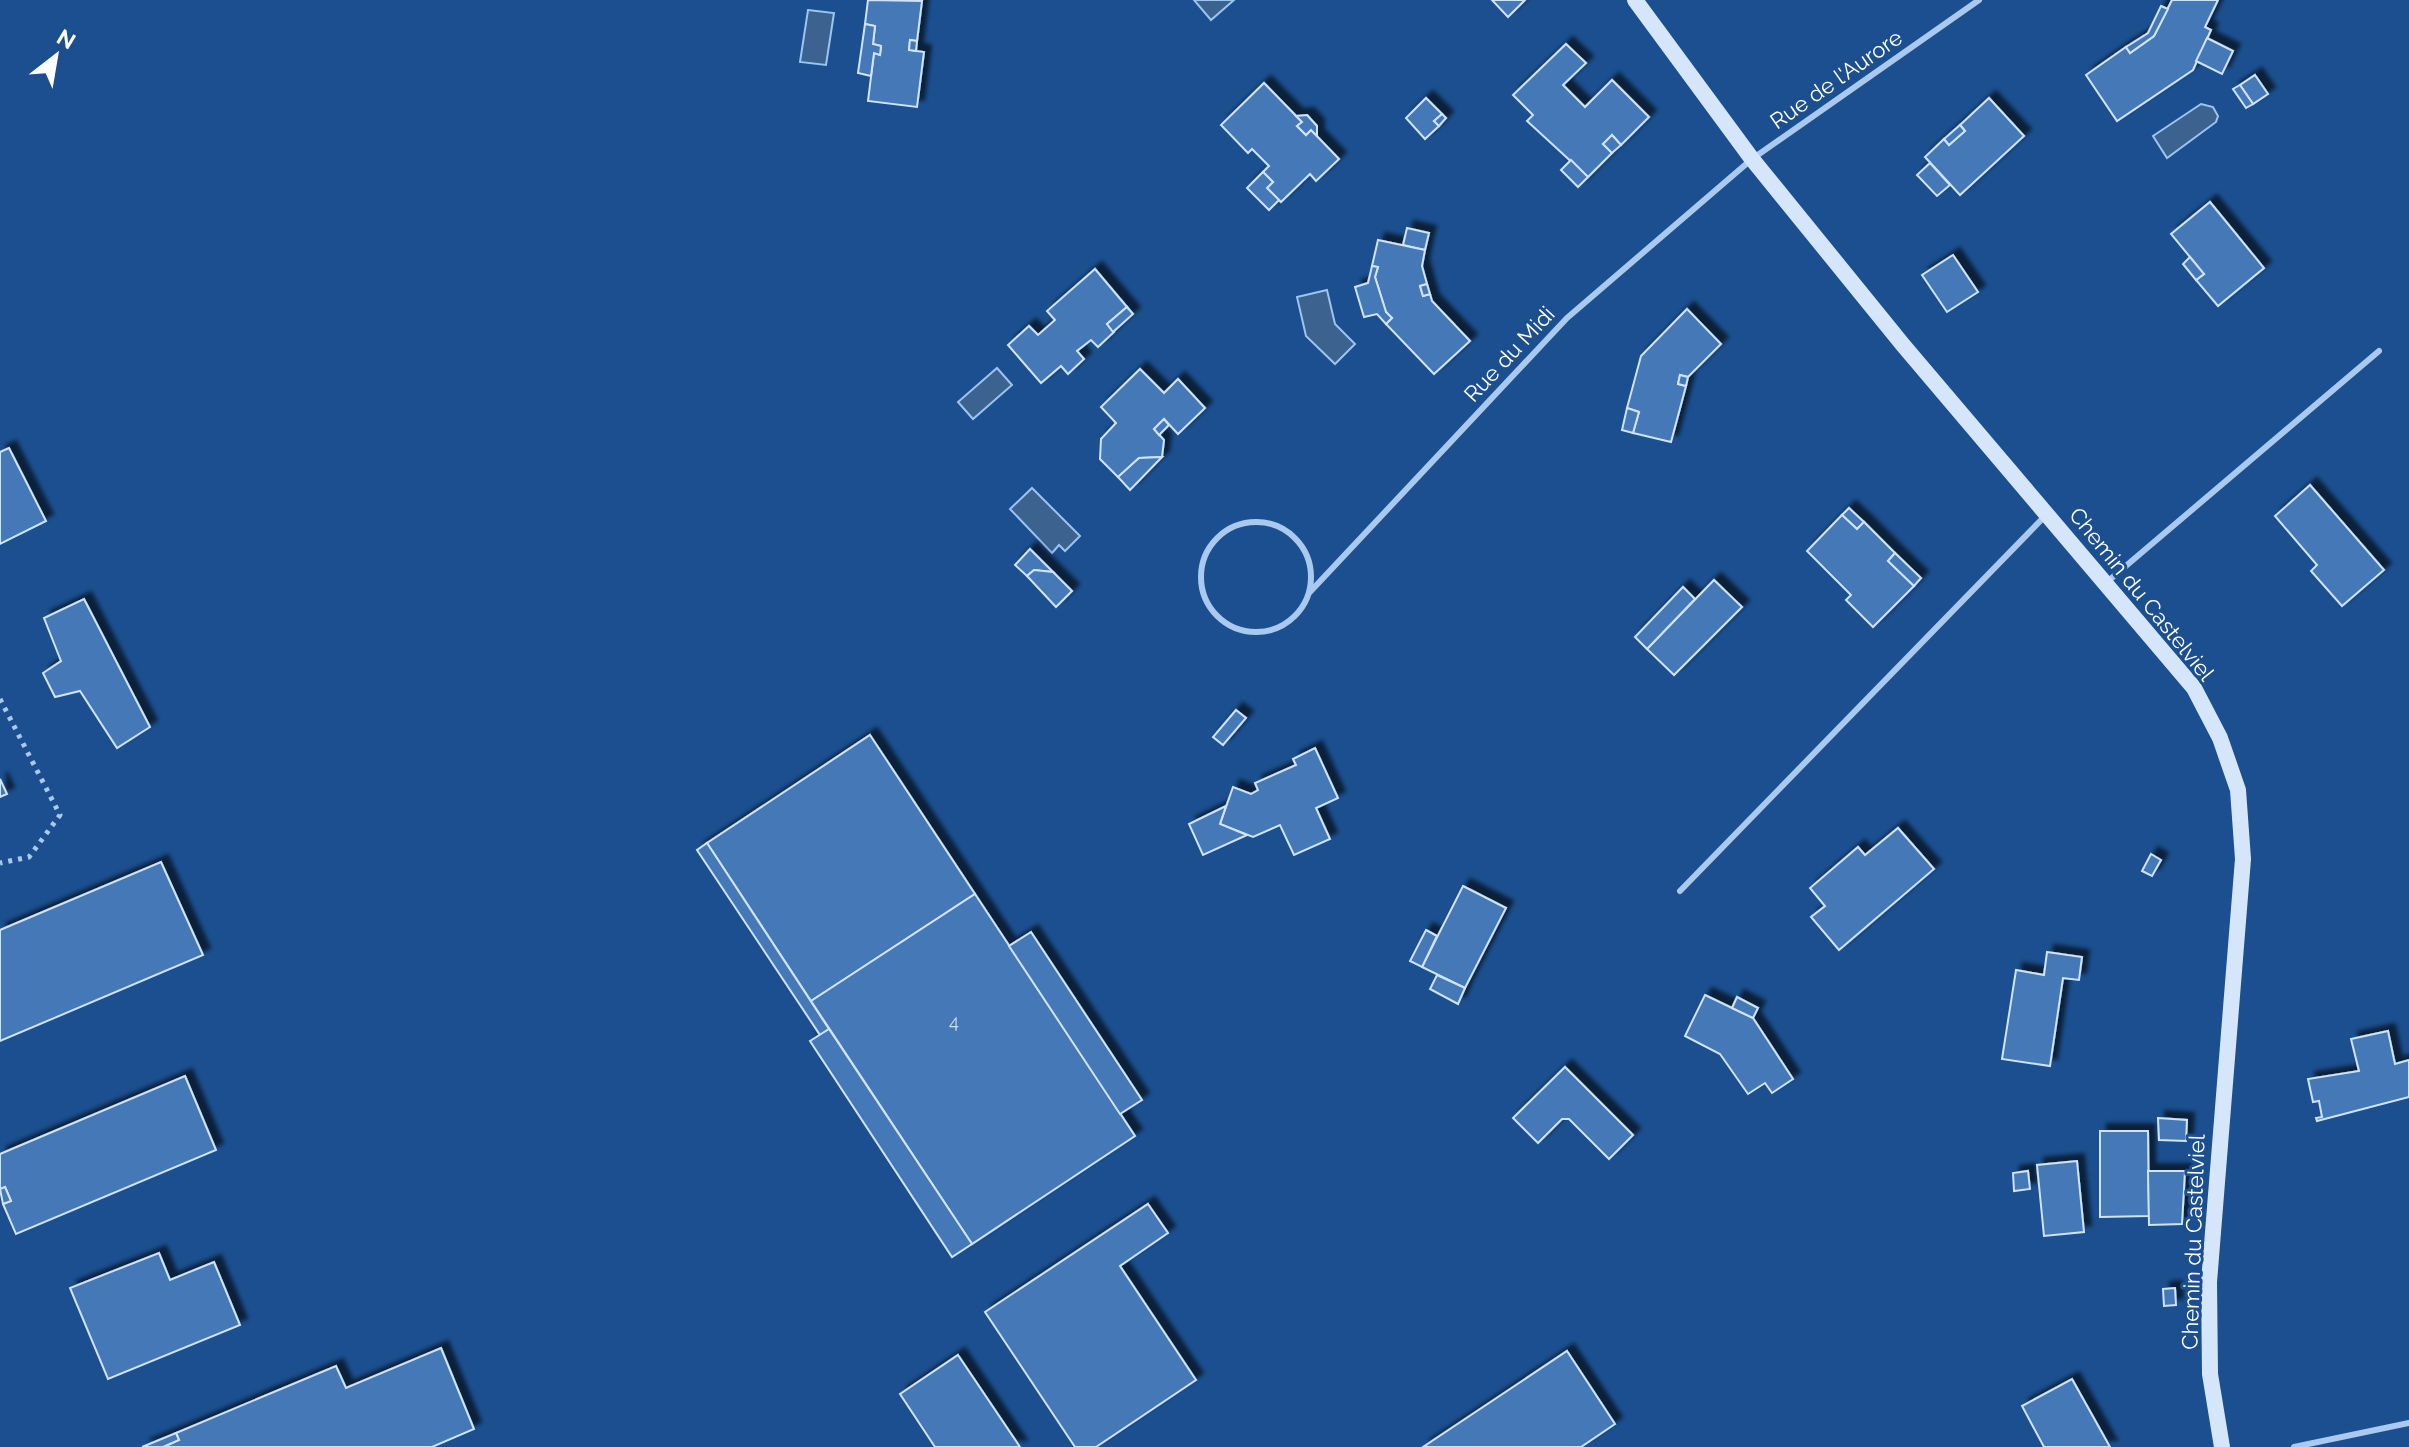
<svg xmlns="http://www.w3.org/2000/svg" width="2409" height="1447" viewBox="0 0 2409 1447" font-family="Raleway,sans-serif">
  <defs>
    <filter id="shadow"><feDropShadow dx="7" dy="-7" stdDeviation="2" flood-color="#0009"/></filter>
  </defs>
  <rect width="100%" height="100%" fill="#1b4f8f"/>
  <g fill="#3c6290" stroke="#9cc4f0" stroke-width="2">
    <path d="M1194,0H1234L1211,20Z"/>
    <path d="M808,10L834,13L826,65L800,62Z"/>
    <path d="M2201,104L2213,107L2218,116L2216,122L2167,158L2153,136Z"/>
    <path d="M1327,290L1335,324L1355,344L1335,364L1306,336L1297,297Z"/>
    <path d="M997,368L1012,385L973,419L958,402Z"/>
    <path d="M1032,488L1080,536L1065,551L1059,545L1052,553L1010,509Z"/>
  </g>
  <g fill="#4478b7" stroke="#cfe3fa" stroke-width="2" filter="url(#shadow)">
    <path d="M868,0L922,1L917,41L910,40L909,50L924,52L917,107L868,101L874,53L880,55L881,46L873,44L875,26L865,24Z"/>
    <path d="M1492,0H1525L1508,17Z"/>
    <path d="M2172,0H2218L2205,27L2211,30L2193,70L2117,121L2086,75L2126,47L2130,53L2154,36Z"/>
    <path d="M2161,6L2168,9L2154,36L2130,53L2126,47L2148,33Z"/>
    <path d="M865,24L875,26L873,44L881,46L880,55L874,53L871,76L858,73Z"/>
    <path d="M2207,38L2233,51L2222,74L2196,61Z"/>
    <path d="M910,40L917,41L916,51L909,50Z"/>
    <path d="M1566,44L1586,63L1563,85L1585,107L1612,80L1649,117L1621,145L1612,135L1603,144L1612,153L1588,177L1527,121L1533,115L1513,95Z"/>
    <path d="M2255,75L2268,94L2253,104L2240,85Z"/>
    <path d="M1264,83L1302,122L1297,126L1306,135L1311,130L1339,159L1316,181L1310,174L1281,202L1267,188L1273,182L1263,172L1269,166L1252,149L1248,153L1221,125Z"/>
    <path d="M2240,85L2253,104L2246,108L2233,89Z"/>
    <path d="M1426,98L1442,114L1434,121L1439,126L1425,139L1406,118Z"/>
    <path d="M1989,98L2024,136L1960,195L1925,157L1944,139L1949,145L1965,131L1960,125Z"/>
    <path d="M1442,114L1446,118L1439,126L1434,121Z"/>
    <path d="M1307,115L1317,126V136L1311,130L1306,135L1297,126L1302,122L1296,116Z"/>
    <path d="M1960,125L1965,131L1949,145L1944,139Z"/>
    <path d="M1612,135L1621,145L1612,153L1603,144Z"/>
    <path d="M1571,160L1588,177L1578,187L1561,170Z"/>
    <path d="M1930,163L1950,185L1937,196L1917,175Z"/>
    <path d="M1263,172L1273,182L1267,188L1279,200L1269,210L1247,188Z"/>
    <path d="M2210,202L2264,268L2218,306L2196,280L2204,274L2171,234Z"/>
    <path d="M1407,228L1429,233L1425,250L1403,245Z"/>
    <path d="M1378,240L1425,250L1422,266L1427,284L1420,286L1423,296L1430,294L1432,301L1470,341L1434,374L1386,324L1392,318L1386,312L1375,277L1378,267L1372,266Z"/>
    <path d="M1953,255L1978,292L1947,312L1922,275Z"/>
    <path d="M2190,257L2204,274L2196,280L2183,264Z"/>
    <path d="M1372,266L1378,267L1375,277L1386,312L1392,318L1386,324L1377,314L1364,317L1355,287L1368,283Z"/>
    <path d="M1095,269L1127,307L1107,324L1114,332L1098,347L1091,340L1077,351L1084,359L1068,374L1061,366L1041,383L1008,345L1029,326L1038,335L1055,320L1047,311Z"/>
    <path d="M1427,284L1430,294L1423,296L1420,286Z"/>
    <path d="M1127,307L1133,314L1113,332L1107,324Z"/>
    <path d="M1687,309L1721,344L1688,377L1680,375L1678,384L1686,386L1671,442L1633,433L1639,412L1627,408L1641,356Z"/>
    <path d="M1140,369L1164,393L1178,379L1205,408L1178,434L1164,419L1154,429L1164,440L1162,457L1139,458L1118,477L1100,459L1101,439L1116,423L1101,407Z"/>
    <path d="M1680,375L1688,377L1686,386L1678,384Z"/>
    <path d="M1627,408L1639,412L1633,433L1622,430Z"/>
    <path d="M1164,419L1169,425L1159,435L1154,429Z"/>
    <path d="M9,448L46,521L0,544V452Z"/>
    <path d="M1162,457L1130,490L1118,477L1139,458Z"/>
    <path d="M2310,485L2384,570L2342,606L2311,571L2317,565L2275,516Z"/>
    <path d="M1849,508L1864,522L1857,529L1842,515Z"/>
    <path d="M1842,515L1857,529L1864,522L1895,553L1888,561L1914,586L1873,627L1846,600L1851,595L1807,551Z"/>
    <path d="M1030,549L1053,572L1034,570L1027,576L1015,565Z"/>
    <path d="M1895,553L1921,578L1914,586L1888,561Z"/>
    <path d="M1034,570L1053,572L1072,591L1056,607L1027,576Z"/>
    <path d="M1714,580L1742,607L1674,675L1647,649Z"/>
    <path d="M1683,587L1695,599L1647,649L1635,637Z"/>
    <path d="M84,599L150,727L117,748L80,691L55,697L43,673L61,661L44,618Z"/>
    <path d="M1236,710L1246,718L1223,745L1213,737Z"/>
    <path d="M870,735L975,894L811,1001L707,843Z"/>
    <path d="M1315,748L1338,798L1316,808L1330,839L1294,855L1280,825L1253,837L1220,824L1233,787L1251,794L1258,790L1255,783L1296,765L1293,759Z"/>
    <path d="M0,779L7,794L0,797Z"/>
    <path d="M1226,806L1220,824L1247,835L1203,855L1189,824Z"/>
    <path d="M1898,828L1934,869L1839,950L1811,917L1825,906L1810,888L1858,847L1865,855Z"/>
    <path d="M707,843L829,1029L820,1035L697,850Z"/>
    <path d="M2151,854L2161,860L2152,876L2142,871Z"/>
    <path d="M161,862L203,955L0,1041V930Z"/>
    <path d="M1463,886L1506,908L1465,988L1422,967Z"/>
    <path d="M975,894L1135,1136L972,1244L811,1001Z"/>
    <path d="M1426,930L1437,936L1422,967L1410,961Z"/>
    <path d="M1031,932L1142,1100L1120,1114L1009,946Z"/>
    <path d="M2047,952L2082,957L2079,980L2063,978L2050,1066L2002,1059L2016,970L2044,975Z"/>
    <path d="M1437,975L1465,988L1458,1004L1430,989Z"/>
    <path d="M1705,995L1753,1018L1793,1079L1772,1093L1765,1083L1748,1094L1720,1054L1685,1036Z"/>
    <path d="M1737,997L1758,1008L1753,1018L1732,1008Z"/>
    <path d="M829,1029L972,1244L952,1257L810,1041Z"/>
    <path d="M2388,1031L2395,1064L2409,1060V1097L2317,1121L2316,1118L2322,1117L2319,1101L2313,1102L2308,1079L2359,1071L2351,1039Z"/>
    <path d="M1565,1067L1633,1135L1609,1159L1569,1119H1562L1538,1143L1513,1118Z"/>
    <path d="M185,1076L216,1150L16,1234L3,1204L11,1201L5,1187L0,1189V1154Z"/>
    <path d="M2158,1118L2187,1120L2186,1141L2159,1140Z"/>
    <path d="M2100,1131H2148L2149,1216L2100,1217Z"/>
    <path d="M2077,1161L2084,1232L2044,1236L2037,1165Z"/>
    <path d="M2028,1171L2030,1189L2014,1191L2013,1173Z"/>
    <path d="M2148,1171H2185L2182,1224L2149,1225Z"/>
    <path d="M5,1187L11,1201L3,1204L0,1189Z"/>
    <path d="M1148,1204L1168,1233L1120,1266L1196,1380L1096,1447H1075L985,1312Z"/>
    <path d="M159,1253L170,1280L214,1262L240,1325L108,1379L70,1288Z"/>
    <path d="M2175,1288L2176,1305L2164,1306L2163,1289Z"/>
    <path d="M441,1348L474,1429L432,1447H163L179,1440L176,1433L336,1366L346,1388Z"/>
    <path d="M1567,1351L1615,1424L1581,1447H1423Z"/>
    <path d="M958,1355L1020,1447H935L900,1394Z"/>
    <path d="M2072,1379L2110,1447H2044L2022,1406Z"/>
    <path d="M176,1433L179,1440L163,1447H142Z"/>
  </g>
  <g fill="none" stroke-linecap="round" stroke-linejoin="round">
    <path stroke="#a9c9ee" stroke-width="5" stroke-dasharray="4 6" stroke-linecap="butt" d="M0,699L60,815L29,857L0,863"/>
    <g stroke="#a9c9ee" stroke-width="6">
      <circle cx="1256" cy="577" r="55"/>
      <path d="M2107,582L2379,351"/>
      <path d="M1310,592L1567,318L1752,159L1979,0"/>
      <path d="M1680,891L2046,515"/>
      <path d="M2294,1447L2409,1423"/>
    </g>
    <path stroke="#d6e6fa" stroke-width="16" d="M1635,0L1752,159L1903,345L2194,688L2220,738L2238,790L2243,859L2209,1282L2210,1374L2222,1447"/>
  </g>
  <g text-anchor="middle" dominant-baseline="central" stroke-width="6" stroke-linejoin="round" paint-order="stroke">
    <g font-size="18" fill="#d0dded">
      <text x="954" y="1021">4</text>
    </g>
    <g font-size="22" fill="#fff" stroke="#1b4f8f">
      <text transform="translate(1836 79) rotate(-35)">Rue de l'Aurore</text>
      <text transform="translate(1509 354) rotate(-47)">Rue du Midi</text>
      <text transform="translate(2142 594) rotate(51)">Chemin du Castelviel</text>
      <text transform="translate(2193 1242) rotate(-88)">Chemin du Castelviel</text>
    </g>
  </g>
  <g transform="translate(56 56) rotate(31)" stroke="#1b4f8f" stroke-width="6" paint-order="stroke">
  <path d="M0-6L14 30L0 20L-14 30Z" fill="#ffffff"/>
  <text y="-12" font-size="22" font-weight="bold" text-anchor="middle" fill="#ffffff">N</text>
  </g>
</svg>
